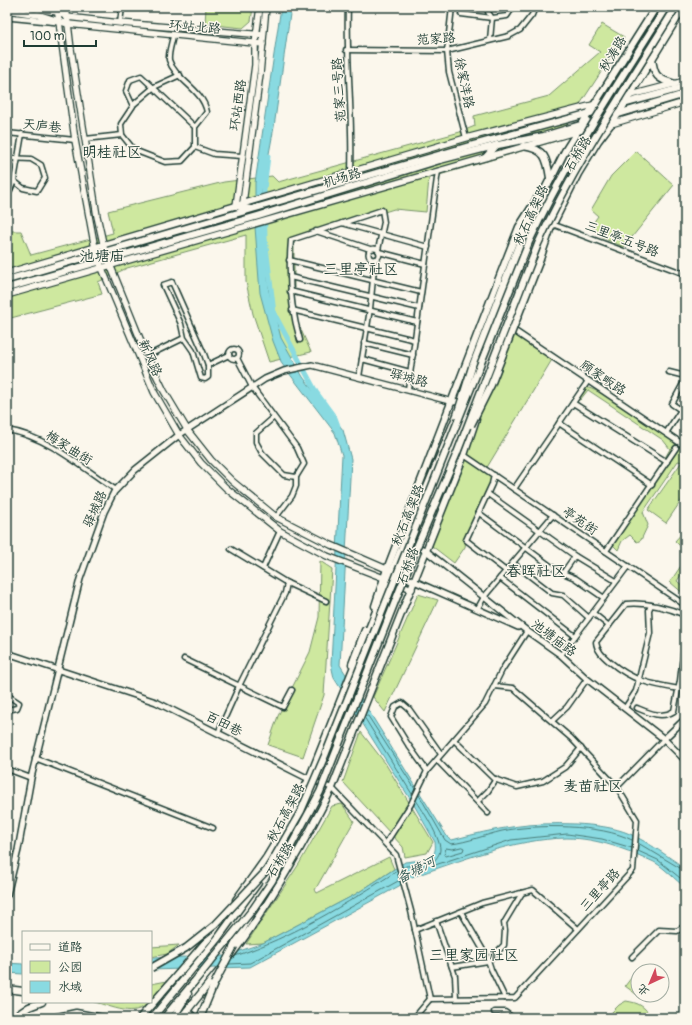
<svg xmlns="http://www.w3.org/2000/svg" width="692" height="1025" viewBox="0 0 692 1025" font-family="Pangolin,'LXGW WenKai TC',sans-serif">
  <rect width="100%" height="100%" fill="#fbf7ec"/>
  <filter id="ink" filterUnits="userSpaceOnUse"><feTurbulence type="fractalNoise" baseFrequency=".025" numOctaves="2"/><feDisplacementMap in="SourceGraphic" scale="8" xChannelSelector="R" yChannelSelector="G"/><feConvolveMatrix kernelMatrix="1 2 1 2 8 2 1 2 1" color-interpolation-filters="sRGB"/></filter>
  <g filter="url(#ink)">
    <g fill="#cee89f" stroke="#76926a">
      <path d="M206,7H253L251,21L243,28L205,24Z"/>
      <path d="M602,24L624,37L556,141L429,178L426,212L394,209L294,240V296L297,321L311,352L269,362L253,314L246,282V235L127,268L98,282L102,294L7,319V231H21L31,255L113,233L108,211L224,182L272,176L278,182L460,132L475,126L474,116L549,96L600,52L589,45Z"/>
      <path d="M636,151L674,185L624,247L605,239L591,226L598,216L591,210L611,176Z"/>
      <path d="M514,331L553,358L486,469L494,475L466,540L465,547L454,563L428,543Z"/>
      <path d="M586,387C616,396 660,432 685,451V463L678,461L643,512L648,525L641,540L637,542L630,535L622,541L618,550L610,542L652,481L670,449L663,440L588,390L580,400L578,399Z"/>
      <path d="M681,463L685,465V495L666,523L648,510Z"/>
      <path d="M685,530V551L675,541Z"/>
      <path d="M685,560V569L677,581L685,588V595L670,582Z"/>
      <path d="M320,561L332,569L324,695L303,757L268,745L278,716L310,652L319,617Z"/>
      <path d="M418,594L438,600L385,712L373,697Z"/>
      <path d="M361,732L385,763L433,842L427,853L405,857L403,847L343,782Z"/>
      <path d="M342,804L354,821L315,890L317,893L389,857L394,869L356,894L263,943L246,944L299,864L332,806Z"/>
      <path d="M179,945L167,954L151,957V947Z"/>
      <path d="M638,969L640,971H638V992L636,994L625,986Z"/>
      <path d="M167,981L151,1000V984Z"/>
      <path d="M626,1001C639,1003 645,1006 651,1018H606L619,1005Z"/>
      <path d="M94,1002H149C135,1019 112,1006 94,1002Z"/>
    </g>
    <g fill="#89dae1" stroke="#5f9b9c">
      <path d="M281,7H291L274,127L262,191L269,291L281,338L303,377L343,430L351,459L340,665L448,838L452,840C496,828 530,822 576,824C594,825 614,827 630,834C650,843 667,856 685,868V887C675,880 665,868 654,862C628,850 597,838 567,838C512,839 461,861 409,878L399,886L250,967L151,970V958L225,956L263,943L356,894L405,862L430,859C435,853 436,850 435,842L414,805L334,678L331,664L342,455L335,433L282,364L273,341L260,293L255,227V183Z"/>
      <path d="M7,963L23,964V974L7,973Z"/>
    </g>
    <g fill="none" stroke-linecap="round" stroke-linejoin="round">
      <g stroke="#497c79" stroke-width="1">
        <path d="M365,716H368L415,789"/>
        <path d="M364,717L412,794"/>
        <path d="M419,795L445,840L451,844C468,842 485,835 502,831C536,824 601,824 632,840"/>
        <path d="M416,800C423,811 440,837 440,849C440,855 436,858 433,863L435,865L511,840L567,834L602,839L632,848"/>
        <path d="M638,843L685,871"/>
        <path d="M462,847L464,848L463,851L446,856L444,855L446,848L452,849Z"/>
        <path d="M638,851L658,860L685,882"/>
        <path d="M403,868L406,866L424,865L426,866L425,869L405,876"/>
        <path d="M235,956C293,937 346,904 397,871"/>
        <path d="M229,964L250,963L400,880"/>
      </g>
      <path stroke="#89dae1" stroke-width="5" d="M268,156L264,189L265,238L274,313L316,392L335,418L338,426"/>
      <defs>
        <g id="minor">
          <path d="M348,7C346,62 353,116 351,172"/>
          <path d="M452,7L447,51L449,72L466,138"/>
          <path d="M489,7L488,12L492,18L490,40"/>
          <path d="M461,14L492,18L507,16L513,7"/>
          <path d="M120,23L122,7"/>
          <path d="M173,36C172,42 168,53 169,60C175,80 202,88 207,112L195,127V147L182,161L165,162L134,150L122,135L121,124L133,106L126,91L130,80L141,76L195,127"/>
          <path d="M346,50L447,51L509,36L520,30L532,15L535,7"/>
          <path d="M133,105L154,87L180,75"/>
          <path d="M7,133L75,140"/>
          <path d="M85,139L122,135"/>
          <path d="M195,147L214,154L242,156"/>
          <path d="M7,158L31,159L41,165L45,178L37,191L23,188L14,181L7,180"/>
          <path d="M7,197L14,181L22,134"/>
          <path d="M342,223L428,247"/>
          <path d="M552,224L685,274"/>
          <path d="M316,231L370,249"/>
          <circle cx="374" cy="254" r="5.5"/>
          <path d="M379,252L425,264"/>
          <path d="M289,260L421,292"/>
          <path d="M290,277L419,308"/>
          <path d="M290,291L417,322"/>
          <path d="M292,310L415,340"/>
          <path d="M300,340C290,306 288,274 291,240L382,210L384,222L378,250"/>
          <path d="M364,343L413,355"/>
          <circle cx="234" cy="354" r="5"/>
          <path d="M147,356L184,338L193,351L201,378L205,379L208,377V365L204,354L172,282L163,285L181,324L184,338"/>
          <path d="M237,358L252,387L297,448L304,464L296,477V486L292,496L276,517"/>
          <path d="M362,359L410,372"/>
          <path d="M208,365L229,355"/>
          <path d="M669,372L685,376"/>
          <path d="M359,377L370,309L375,259"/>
          <path d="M408,389L438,171"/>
          <path d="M573,403L667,462"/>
          <path d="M273,418L256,433V442L262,453L284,475L296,477"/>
          <path d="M559,423L652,485"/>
          <path d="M7,430C47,436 83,468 116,490"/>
          <path d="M666,433L681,410L672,404L685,380"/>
          <path d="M464,455L685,605"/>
          <path d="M494,475L492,484L466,540L506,571"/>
          <path d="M514,489L588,381"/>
          <path d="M488,494L575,556L616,581"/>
          <path d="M479,513L556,570L575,578L604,598"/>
          <path d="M231,549L287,583L326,601"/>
          <path d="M606,551L676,448"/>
          <path d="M513,563L552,593L563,595L589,618"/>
          <path d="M263,568L280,531"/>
          <path d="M563,573L575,556"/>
          <path d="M500,578L575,636"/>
          <path d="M478,608L484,597L553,515"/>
          <path d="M593,613L609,626"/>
          <path d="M561,655L628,566"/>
          <path d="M184,659L283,707L292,690"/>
          <path d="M494,686L513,688L571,738L617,787"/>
          <path d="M679,689C650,684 633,681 610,662C603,656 597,651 596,642L626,604C646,602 666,607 685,615"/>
          <path d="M7,695L19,703L17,708L7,710"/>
          <path d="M625,708L636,691L650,633L649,610L651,605"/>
          <path d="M637,708C649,713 662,719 674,711L680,681L685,638"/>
          <path d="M552,721L567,707L587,679"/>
          <path d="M218,733L239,686L285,593L287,583"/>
          <path d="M454,740L494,779L517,787L543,781L565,767L581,748"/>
          <path d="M35,758L213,828"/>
          <path d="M437,760L488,813"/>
          <path d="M7,769L31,778"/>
          <path d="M427,771L407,743L391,717L395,707L402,703L409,709L441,754"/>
          <path d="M312,780L332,788L396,855L411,911L430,999"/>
          <path d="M478,801L488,791L496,779"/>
          <path d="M386,843L411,804L427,771L485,704L502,670L527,631"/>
          <path d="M461,912L487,957L491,969L505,998"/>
          <path d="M436,921L455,976L456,998"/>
          <path d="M415,930L482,903L533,890L578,929"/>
          <path d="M632,957L659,930L677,931L685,926"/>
          <path d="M452,967L488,961L504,945L505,930L504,923L522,893"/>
          <path d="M430,999L515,998L633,870L637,820L617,787L664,739"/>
          <path d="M494,1012H505L513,1018"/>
          <path d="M414,1018L430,999"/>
        </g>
        <g id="tertiary">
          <path d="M7,17L58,22"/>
          <path d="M510,328L685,446"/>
          <path d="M406,542L425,550L527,631L561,655L587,679L664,739L685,760"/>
          <path d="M414,581L518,627"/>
          <path d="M7,653L156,702L309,779"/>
          <path d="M664,739L685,719"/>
          <path d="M7,895L18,850L31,778L80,579L104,512L114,492L135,470L179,435L265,379L284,371L312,365L453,402L463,401"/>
          <path d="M187,1010L195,1018"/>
        </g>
        <g id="secondary">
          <path d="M22,7L58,12L67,17L120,23L263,35"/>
          <path d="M57,7L75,140L96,254L154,392L179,435L201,463L226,488L280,531L327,556L412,589"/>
          <path d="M66,7L71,49L97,216L105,252L147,356L164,391L188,431L211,460L232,481L276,517L331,545L414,581"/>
          <path d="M7,10L39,15L68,24L263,44"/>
          <path d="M243,203L260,74L266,7"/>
          <path d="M236,206L255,65V44L260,7"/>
          <path d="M7,273L466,138L685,81"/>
          <path d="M7,295L578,131L611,124L685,102"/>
        </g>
        <g id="primary">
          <path d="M652,58C654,76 657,79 675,84"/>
          <path d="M523,146C545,149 547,158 550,178"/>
          <path d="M486,157L497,145"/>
          <path d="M549,183L565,151L656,7"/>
          <path d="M236,206L250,209"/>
          <path d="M551,228L578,174L598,141L619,113L684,7"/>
          <path d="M7,280L470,146L685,87"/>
          <path d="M7,288L258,216L440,160L498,145L544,136L685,94"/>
          <path d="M469,384L544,196"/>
          <path d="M483,397L527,284"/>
          <path d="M375,606L387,569L504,265L519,227L540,194"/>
          <path d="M352,664L365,630"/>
          <path d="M236,900L266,858L289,820L309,779L392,571L457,415"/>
          <path d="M232,954C271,903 303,845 332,788L464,455L476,419"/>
          <path d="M140,1018L209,938L220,922"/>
          <path d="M181,1018L219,971"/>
        </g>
        <g id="trunk">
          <path d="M539,262L552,224"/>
          <path d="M472,367L525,228L550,179"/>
          <path d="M234,946L250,915"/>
          <path d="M7,989L23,991"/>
          <path d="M13,1018L29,1007L42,1002"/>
          <path d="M53,1018L76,1013L103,1018"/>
          <path d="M152,1018L218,938L258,883"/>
          <path d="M164,1018L194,982"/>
          <path d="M173,1018L188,994"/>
          <path d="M200,1018L214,984"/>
        </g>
      </defs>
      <use href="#minor" stroke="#1f3d34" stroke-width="7"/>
      <use href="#tertiary" stroke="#1f3d34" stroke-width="8"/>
      <use href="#secondary" stroke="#1f3d34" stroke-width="8"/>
      <use href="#primary" stroke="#1f3d34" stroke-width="9"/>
      <use href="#trunk" stroke="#1f3d34" stroke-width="9"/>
      <use href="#minor" stroke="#fbf7ec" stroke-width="4"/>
      <use href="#tertiary" stroke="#fbf7ec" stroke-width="5"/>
      <use href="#secondary" stroke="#fbf7ec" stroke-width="5.5"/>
      <use href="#primary" stroke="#fbf7ec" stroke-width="6"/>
      <use href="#trunk" stroke="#fbf7ec" stroke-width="6"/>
      <defs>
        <g id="trunk-bridge">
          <path d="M457,415L472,367"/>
          <path d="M471,425L491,385L539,262"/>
          <path d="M151,968L186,948L215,925L267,870L301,811L326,753L529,242C567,159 618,84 666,7"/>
          <path d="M194,982L253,909L272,881L320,792L413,556L457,453L538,244C576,161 628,85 676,7"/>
          <path d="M214,984L234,946"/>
        </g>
      </defs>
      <use href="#trunk-bridge" stroke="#1f3d34" stroke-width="9" stroke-linecap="butt"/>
      <use href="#trunk-bridge" stroke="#fbf7ec" stroke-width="6"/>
    </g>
  </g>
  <g text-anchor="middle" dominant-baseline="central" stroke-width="3" stroke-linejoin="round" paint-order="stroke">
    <g font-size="13" fill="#1f3d34" stroke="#fbf7ec">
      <text transform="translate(195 27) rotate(5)">环站北路</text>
      <text transform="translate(436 39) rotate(-4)">范家路</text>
      <text transform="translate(613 54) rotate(-58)">秋涛路</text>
      <text transform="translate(464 83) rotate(78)">徐家洋路</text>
      <text transform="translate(339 90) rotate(-94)">范家三号路</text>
      <text transform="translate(238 105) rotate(-82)">环站西路</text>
      <text transform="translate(42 126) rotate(6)">天庐巷</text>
      <text transform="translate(578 154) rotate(-59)">石桥路</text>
      <text transform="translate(342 178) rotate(-17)">机场路</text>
      <text transform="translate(531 215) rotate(-65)">秋石高架路</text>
      <text transform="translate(622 239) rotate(21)">三里亭五号路</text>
      <text transform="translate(150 358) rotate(66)">新风路</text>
      <text transform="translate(409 378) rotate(15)">驿城路</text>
      <text transform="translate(603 378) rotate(34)">顾家畈路</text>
      <text transform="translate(69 448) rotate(32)">梅家曲街</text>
      <text transform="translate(95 509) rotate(-65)">驿城路</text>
      <text transform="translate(408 515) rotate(-68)">秋石高架路</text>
      <text transform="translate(580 521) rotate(34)">亭苑街</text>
      <text transform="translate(408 566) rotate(-70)">石桥路</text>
      <text transform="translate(554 638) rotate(37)">池塘庙路</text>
      <text transform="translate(224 724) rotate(27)">百田巷</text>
      <text transform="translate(286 813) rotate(-62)">秋石高架路</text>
      <text transform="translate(280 860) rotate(-58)">石桥路</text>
      <text transform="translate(600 890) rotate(-48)">三里亭路</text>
    </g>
    <g font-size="14" font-style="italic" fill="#345c57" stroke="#fbf7ec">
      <text transform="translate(416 870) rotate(-28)">备塘河</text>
    </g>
    <g font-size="15" fill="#1f3d34" stroke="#fbf7ec">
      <text x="112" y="152">明桂社区</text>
      <text x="102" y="256">池塘庙</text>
      <text x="361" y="269">三里亭社区</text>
      <text x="536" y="571">春晖社区</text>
      <text x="593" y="786">麦苗社区</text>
      <text x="474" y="955">三里家园社区</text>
    </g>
  </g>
  <rect width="692" height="1025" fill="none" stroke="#fbf7ec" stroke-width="24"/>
  <rect x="12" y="12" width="668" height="1001" fill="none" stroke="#1f3d34" stroke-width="1.5" filter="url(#ink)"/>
  <rect x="22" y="931" width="130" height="72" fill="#fbf7ec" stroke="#a3ada2"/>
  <rect x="30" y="944" width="20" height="6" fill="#fbf7ec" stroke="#a3ada2"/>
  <text x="58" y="951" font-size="12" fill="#1f3d34">道路</text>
  <rect x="30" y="961" width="20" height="12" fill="#cee89f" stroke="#a3ada2"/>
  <text x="58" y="971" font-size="12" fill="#1f3d34">公园</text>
  <rect x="30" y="981" width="20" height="12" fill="#89dae1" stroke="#a3ada2"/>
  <text x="58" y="991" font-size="12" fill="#1f3d34">水域</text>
  <g transform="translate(650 983) rotate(224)"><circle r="19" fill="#fbf7ec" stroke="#a3ada2"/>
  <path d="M0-3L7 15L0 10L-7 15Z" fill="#d1495b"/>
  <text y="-6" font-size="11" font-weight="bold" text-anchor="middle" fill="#1f3d34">北</text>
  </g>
  <path d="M24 40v6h72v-6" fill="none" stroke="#1f3d34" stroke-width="2"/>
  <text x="30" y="40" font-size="12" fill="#1f3d34" stroke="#fbf7ec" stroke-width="3" paint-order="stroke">100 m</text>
</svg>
